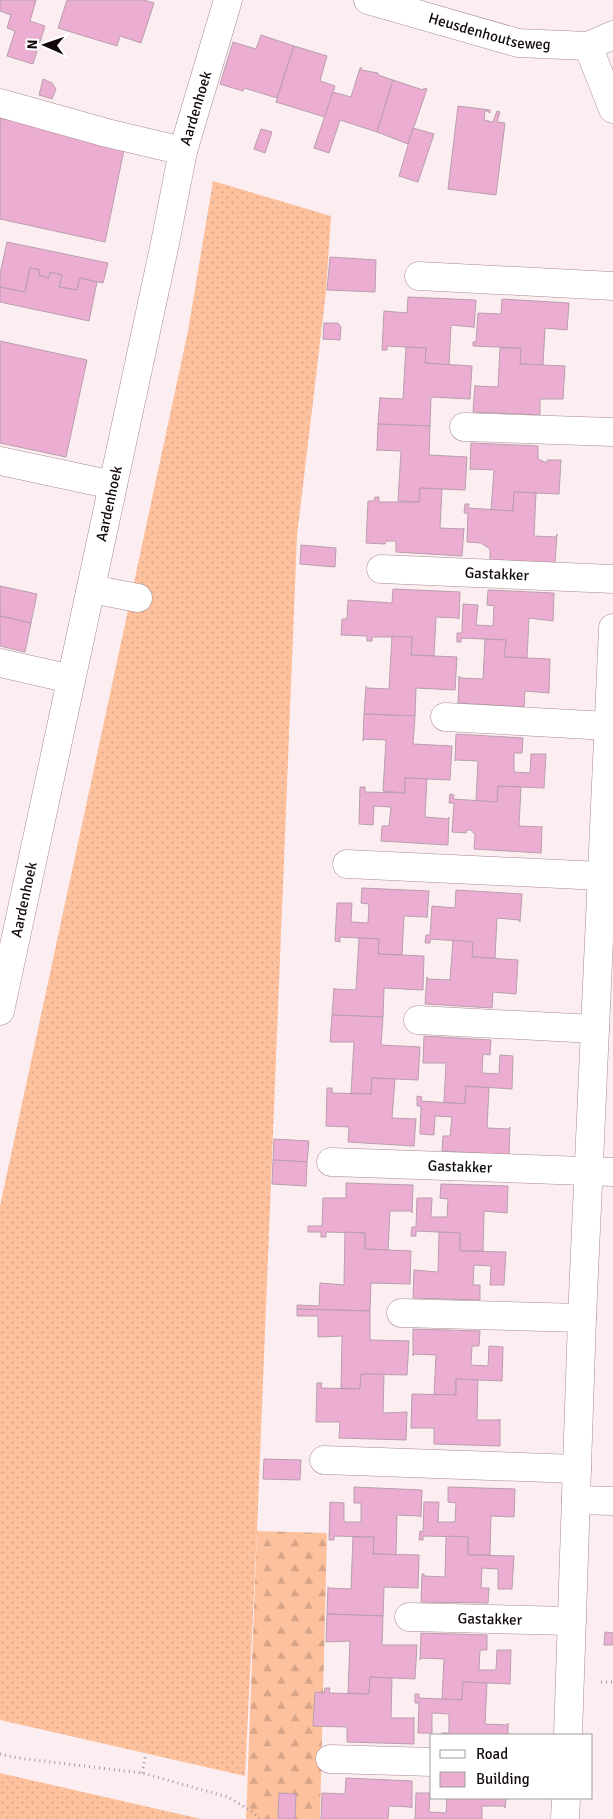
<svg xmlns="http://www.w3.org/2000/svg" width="613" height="1819" viewBox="0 0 613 1819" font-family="Signika,sans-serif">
  <defs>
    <pattern id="forest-firs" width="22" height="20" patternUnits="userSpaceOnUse" patternTransform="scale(1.25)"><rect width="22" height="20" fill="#fdc19e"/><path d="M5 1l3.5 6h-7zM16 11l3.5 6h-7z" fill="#d8a487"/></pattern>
    <pattern id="garden-dots" width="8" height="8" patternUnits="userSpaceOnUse" patternTransform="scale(1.25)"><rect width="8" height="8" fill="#fdc19e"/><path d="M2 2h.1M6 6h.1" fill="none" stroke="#d8a487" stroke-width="1.8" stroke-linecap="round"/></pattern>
  </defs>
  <rect width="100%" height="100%" fill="#fceef0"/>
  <path fill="url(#forest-firs)" d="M257,1531L327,1533L320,1819H246Z"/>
  <g fill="url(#garden-dots)">
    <path d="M213,181L331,216L326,292L297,536L257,1531L245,1776L0,1720V1206L188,331Z"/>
    <path d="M0,1773L201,1819H0Z"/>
  </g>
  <g fill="#ebaed2" stroke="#b99eae">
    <path d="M0,0H36L30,21L45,26L33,64L7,56L15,31L7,28L11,15L0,11Z"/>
    <path d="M67,0H144L154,3L141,43L120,36L117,46L58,28Z"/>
    <path d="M261,35L294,46L277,98L244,88L243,91L220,84L233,42L256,49Z"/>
    <path d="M294,46L327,56L320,81L335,86L325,117L276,102Z"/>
    <path d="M360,68H362L361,70L378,73V75L393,80L377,132L340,120L329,153L314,148L333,92L351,97Z"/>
    <path d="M43,79L52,83L56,89L52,99L39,95Z"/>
    <path d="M393,80L423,90L424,88L427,89L408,144L377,132Z"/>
    <path d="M458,106L490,110V113L485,110L484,120L493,122L497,111L500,112L497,122L505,123L496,195L448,189Z"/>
    <path d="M0,118L125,145L105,242L0,219Z"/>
    <path d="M413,128L434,134L418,182L399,176Z"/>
    <path d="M261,129L272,132L265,153L254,149Z"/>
    <path d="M7,242L108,263L103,283L80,278L77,290L59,287L62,275L50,272L49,278L39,275L40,270L30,268L25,292L0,287V274Z"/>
    <path d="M330,257L376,260L375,292L327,290Z"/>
    <path d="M30,268L40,270L39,275L49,278L50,272L62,275L59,287L77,290L80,278L97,282L89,321L0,302V287L25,292Z"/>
    <path d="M408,297L476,300L474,328L473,327L451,325L449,365L425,363L426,348L387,346V350H382L384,311L407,313Z"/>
    <path d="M502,299L569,303L567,330L545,328L543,365L520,364L521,348L473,346V342H476L478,313L501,314Z"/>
    <path d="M324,323H338L341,327L340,340L323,339Z"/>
    <path d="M0,341L87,360L66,457L0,443Z"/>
    <path d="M406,347L426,348L425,363L472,366L470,399L431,397L430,426L378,424L380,397L381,398L403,399Z"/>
    <path d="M500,348H521L520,364L565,366L563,399H540V415L473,412L475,385L476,386L498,387Z"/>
    <path d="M378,424L430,426L429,455L467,457L465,490L420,488L419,502L398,501L401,451L378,450L377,451Z"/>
    <path d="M471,443L538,446V459L547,463V460H561L559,494L514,492L513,511L491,510L494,470L471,469L470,470Z"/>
    <path d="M420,488L442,489L440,528L462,529L464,528L462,556L396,552V541H386L385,544L366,543L368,501H374L375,497H379V502H419Z"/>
    <path d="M514,492L536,493L534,536L556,537L557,534L555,563L490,560V549L481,543L467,542L468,513H464L465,504H469L468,508L513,511Z"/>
    <path d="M301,545L336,548L335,567L300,564Z"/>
    <path d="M0,586L37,594L31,623L0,616Z"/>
    <path d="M393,589L460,592L459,619L457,618L436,617L434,656L411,655L412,637H372V641H367V636L341,635L342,619H347L348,600L392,603Z"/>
    <path d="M488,590L554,593L553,621L529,618L527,658L504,657L506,640L461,638V642H457V633H462L463,604L478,605L476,625L493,626L494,606L487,605Z"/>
    <path d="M0,616L31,623L25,652L0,646Z"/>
    <path d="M392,636L412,637L411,655L457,657L455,690L416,688L415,716L364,714L366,686L367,688L389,689Z"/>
    <path d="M485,639L506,640L504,657L550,659L549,693L525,691L524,707L458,703L459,676L460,678L483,679Z"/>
    <path d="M364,714L415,716L413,744L452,746L450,780L405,778V793L383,791L386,740L364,739L363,741Z"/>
    <path d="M456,734L523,738L522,753H514V772L530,773L531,754H546L544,788L498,786L497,802L476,801L478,761L456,760L455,761Z"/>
    <path d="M405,778L427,779L425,817L448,819L449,817L448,845L381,841L382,826H389L391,807L374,806L373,825L359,824L360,787H365V792L405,793Z"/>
    <path d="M498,786L521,787L519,826L541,827L542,826L541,853L474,849L475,835L471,830H467L466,833L452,832L454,803H449L450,794L454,795L453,799L497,802Z"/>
    <path d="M362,888L429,891L427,918L426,917L404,916L402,955L378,954L379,939L340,937V942L335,941L337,903H352L351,922L368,923L369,904L361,903Z"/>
    <path d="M456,890L522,894L520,922L519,920L497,918L495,958L472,957L473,942L430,939V943H425L426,935H430L432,906L455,908Z"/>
    <path d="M359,938L379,939L378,954L424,956L423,990L384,988L383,1017L332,1015L334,988L335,989L356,990Z"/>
    <path d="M453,940L473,942L472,957L518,960L516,994L493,992L492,1008L425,1004L427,977L428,979L450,980Z"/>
    <path d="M332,1015L383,1017L381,1045L420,1047L418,1080L372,1078L371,1094L351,1093L354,1042H330Z"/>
    <path d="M424,1036L491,1040L490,1055L483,1054L482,1073L499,1074L500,1055L513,1056L512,1089L466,1086L465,1104L444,1102L446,1063H423Z"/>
    <path d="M372,1078L395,1079L392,1118L415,1119L416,1118L414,1146L348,1142L349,1127L326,1126L327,1088H332V1093L371,1094Z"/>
    <path d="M466,1086L489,1088L487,1128L509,1129L510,1127L509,1155L442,1151L443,1136H450L452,1117L435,1116L434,1135L420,1134L421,1106H417V1096L422,1097L421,1101L465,1104Z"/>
    <path d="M274,1139L309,1141L307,1162L273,1160Z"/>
    <path d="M273,1160L307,1162L306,1186L272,1184Z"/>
    <path d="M346,1183L413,1185L412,1213L411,1211H390L388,1250L365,1249V1233L326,1232V1237H321V1232H308V1226H322L323,1198H346Z"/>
    <path d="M441,1184L508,1186L507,1213L484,1211L483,1251H460V1233L416,1231V1236H411L412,1227H416L417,1198H432L431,1217H447L448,1199L440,1198Z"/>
    <path d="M345,1232L365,1233V1249L411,1251L410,1284L371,1283L370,1311L297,1309V1305L319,1306L320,1283L344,1285Z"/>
    <path d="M439,1232L460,1233V1251L506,1252L504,1285H490L491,1266L474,1265L473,1285H480V1300L413,1298L414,1270L438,1272Z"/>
    <path d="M297,1309L370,1311V1340L409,1341L407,1375L361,1374L360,1389L341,1388L342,1336L318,1337V1316H297Z"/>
    <path d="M413,1329L480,1331L479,1346H472L471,1365L488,1366L489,1346L503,1347L502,1381L456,1379V1395H434L436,1355L413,1354V1356Z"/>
    <path d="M361,1374H384L383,1413L407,1412L406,1440L339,1438L340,1422H316L317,1383H322L321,1388L360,1389Z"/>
    <path d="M456,1379L478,1380L477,1420H499L500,1419V1446L434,1444V1428H411L412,1394L456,1395Z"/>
    <path d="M264,1459L301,1460L300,1480L263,1479Z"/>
    <path d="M354,1487L422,1490L421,1517L419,1516L397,1515L396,1555L373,1554L374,1537L334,1536V1540H329L330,1502L344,1503V1522H361V1503H354Z"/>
    <path d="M448,1487L515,1489L514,1517L491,1516L490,1555H468V1537L423,1536V1540H419L420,1531L423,1532L424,1502H439L438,1522H455L456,1503L448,1502Z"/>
    <path d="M446,1536L468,1537V1555L514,1556L512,1589H498V1569L482,1568L481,1588H489L488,1603L421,1602L422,1574H424V1576L445,1577Z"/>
    <path d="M353,1537H374L373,1554L419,1555L418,1588L384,1587L383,1616L327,1614L328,1587L329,1588L351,1589Z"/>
    <path d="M327,1614L383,1616L382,1645H417L415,1679L370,1677L369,1694L348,1693L350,1641L326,1642Z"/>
    <path d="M605,1632L613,1633V1645H604Z"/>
    <path d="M421,1633L487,1635V1650H480L479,1670H496L497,1650H511L510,1684L463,1682L462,1700L442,1699L444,1659L421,1658L420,1660Z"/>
    <path d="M370,1677L392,1678L391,1718H413L414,1717V1744L347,1742V1727L313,1726L315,1692L324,1693L325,1688H330L329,1693L369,1694Z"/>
    <path d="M463,1682L487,1683L485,1724L507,1725L508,1723V1735H441L442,1733H449V1714L432,1713V1733H418L419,1703H415V1694H419V1698L462,1700Z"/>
    <path d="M346,1778L412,1781V1808L410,1807L389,1806L388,1819H321L322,1793L345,1794Z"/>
    <path d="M279,1793L296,1794L295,1819H278Z"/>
    <path d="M416,1793H430L429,1812L446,1813L447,1798H506L505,1808L504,1806H482V1819H415Z"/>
  </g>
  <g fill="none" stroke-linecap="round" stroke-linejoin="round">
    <defs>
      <g id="minor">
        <path id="s1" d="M368,0L518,43L588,46L613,35"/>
        <path d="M588,46L613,109"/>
        <path d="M0,103L107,133L183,151"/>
        <path d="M419,276L613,286"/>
        <path d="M464,427L613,432"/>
        <path d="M0,461L113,485"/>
        <path id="s2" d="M381,569L613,579"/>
        <path d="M91,589L138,598"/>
        <path d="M0,663L71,679"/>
        <path d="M445,717L608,726"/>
        <path d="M347,864L601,876"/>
        <path id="s3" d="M0,1011L165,243L183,151L228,0"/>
        <path d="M418,1020L595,1029"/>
        <path id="s4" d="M331,1162L613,1172"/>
        <path d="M401,1313L582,1318"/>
        <path d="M324,1460L577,1469"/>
        <path d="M576,1500L613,1501"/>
        <path id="s5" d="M409,1617L572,1621"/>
        <path d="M568,1735L582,1318L613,628"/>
        <path d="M330,1759L432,1762"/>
        <path d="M565,1819L566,1798"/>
      </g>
    </defs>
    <use href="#minor" stroke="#a98a90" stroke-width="29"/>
    <g stroke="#a89b9d" stroke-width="3" stroke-dasharray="1 4" stroke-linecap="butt">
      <path d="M601,1682H613"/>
      <path d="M0,1754L18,1758L142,1773L228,1797L253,1812L259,1819"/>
      <path d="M142,1773L146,1754"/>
    </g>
    <use href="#minor" stroke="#fff" stroke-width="28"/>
  </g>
  <g text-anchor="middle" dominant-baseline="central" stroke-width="4.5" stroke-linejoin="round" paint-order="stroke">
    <g font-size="15" fill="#140a0c" stroke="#fff">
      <text stroke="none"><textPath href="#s1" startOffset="126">Heusdenhoutseweg</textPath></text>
      <text stroke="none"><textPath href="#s3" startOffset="924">Aardenhoek</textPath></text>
      <text stroke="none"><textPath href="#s3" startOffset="519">Aardenhoek</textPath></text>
      <text stroke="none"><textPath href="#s2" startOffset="116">Gastakker</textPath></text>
      <text stroke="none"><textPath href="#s3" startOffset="114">Aardenhoek</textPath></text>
      <text stroke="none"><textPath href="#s4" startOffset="129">Gastakker</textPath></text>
      <text stroke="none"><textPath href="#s5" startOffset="81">Gastakker</textPath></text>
    </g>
  </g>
  <rect x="430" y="1734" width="162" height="65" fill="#ffffff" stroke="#a19d9e"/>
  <rect x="440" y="1750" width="25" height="8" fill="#ffffff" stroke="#a19d9e"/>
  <text x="476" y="1759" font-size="15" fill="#140a0c">Road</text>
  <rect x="440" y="1772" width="25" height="15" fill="#ebaed2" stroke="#a19d9e"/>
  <text x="476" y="1784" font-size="15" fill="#140a0c">Building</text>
  <g transform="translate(45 45) rotate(272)" stroke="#ffffff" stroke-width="4" paint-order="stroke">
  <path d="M0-4L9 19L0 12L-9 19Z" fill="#140a0c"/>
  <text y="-8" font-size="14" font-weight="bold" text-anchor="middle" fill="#140a0c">N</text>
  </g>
</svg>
